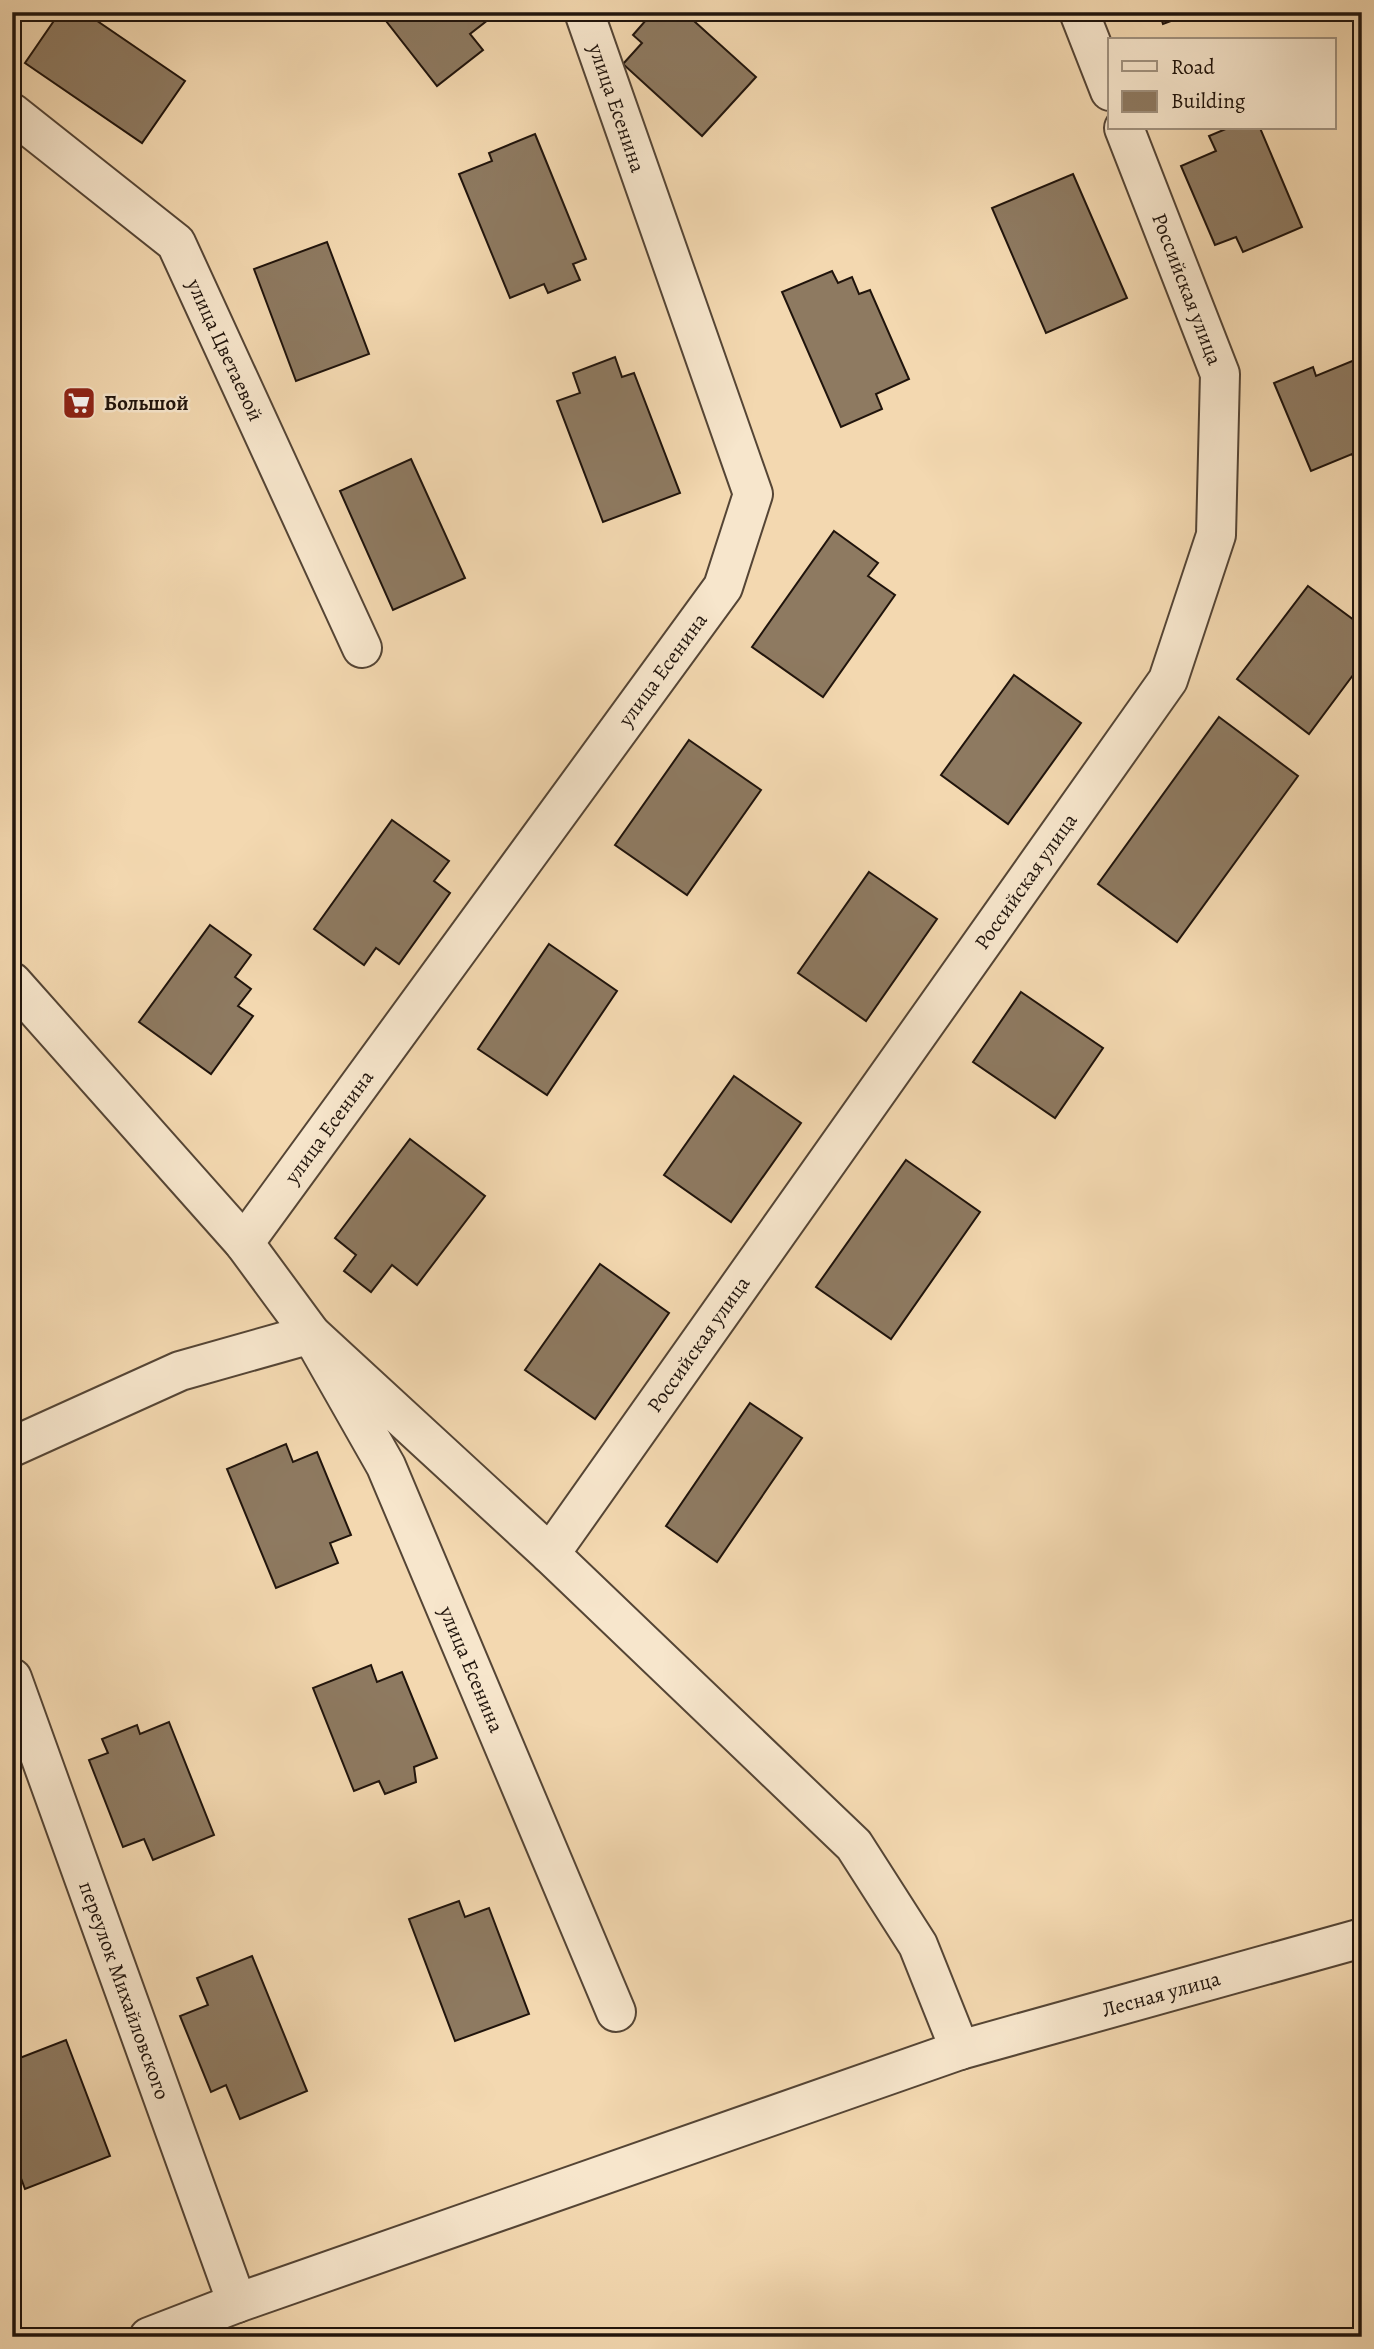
<svg xmlns="http://www.w3.org/2000/svg" width="1374" height="2349" viewBox="0 0 1374 2349" font-family="Alegreya,serif">
  <rect width="100%" height="100%" fill="#f3d8b0"/>
  <filter id="stains"><feTurbulence type="fractalNoise" baseFrequency=".00286" numOctaves="4"/><feColorMatrix values="0 0 0 0 .2 0 0 0 0 .09 0 0 0 0 .02 0 0 0 .5 -.17"/></filter>
  <radialGradient id="worn" r=".72"><stop offset=".6" stop-color="#630" stop-opacity="0"/><stop offset="1" stop-color="#630" stop-opacity=".3"/></radialGradient>
  <g fill="#8e7a61" stroke="#20140c" stroke-width="2">
    <path d="M60,12H84L185,81L142,143L25,63Z"/>
    <path d="M379,12H490L493,16L470,34L483,50L437,86Z"/>
    <path d="M653,12H663L670,18L675,12H684L756,77L702,136L623,64L642,43L633,35Z"/>
    <path d="M1159,12H1195L1163,24Z"/>
    <path d="M1228,128H1260L1302,227L1243,252L1236,237L1215,245L1181,166L1216,151L1209,136Z"/>
    <path d="M535,134L586,259L573,264L580,280L548,293L544,284L510,298L459,174L492,161L489,153Z"/>
    <path d="M1073,174L1127,298L1046,333L992,208Z"/>
    <path d="M327,242L369,354L296,381L254,269Z"/>
    <path d="M832,271L838,283L852,277L859,294L870,290L909,379L876,394L882,409L841,427L782,292Z"/>
    <path d="M615,357L622,377L634,373L680,493L603,522L557,401L580,393L573,373Z"/>
    <path d="M1362,357V468L1359,470L1352,454L1311,471L1274,383L1313,367L1316,376Z"/>
    <path d="M411,459L465,578L393,610L340,491Z"/>
    <path d="M834,531L878,563L868,576L895,595L823,697L752,647Z"/>
    <path d="M1308,586L1362,626V663L1309,734L1237,679Z"/>
    <path d="M1014,675L1081,723L1008,824L941,775Z"/>
    <path d="M1219,717L1298,776L1177,942L1098,884Z"/>
    <path d="M689,740L761,790L687,895L615,845Z"/>
    <path d="M392,820L449,861L434,881L450,893L399,964L376,948L364,965L314,929Z"/>
    <path d="M869,872L937,919L866,1021L798,973Z"/>
    <path d="M210,925L251,955L235,977L251,989L238,1006L253,1016L211,1074L139,1022Z"/>
    <path d="M549,944L617,991L547,1095L478,1049Z"/>
    <path d="M1021,992L1103,1048L1055,1118L973,1062Z"/>
    <path d="M734,1076L801,1123L731,1222L664,1175Z"/>
    <path d="M410,1139L485,1196L417,1285L392,1265L371,1292L344,1271L356,1255L335,1238Z"/>
    <path d="M906,1160L980,1212L891,1339L816,1287Z"/>
    <path d="M600,1264L669,1313L595,1419L525,1370Z"/>
    <path d="M750,1403L802,1438L717,1562L666,1526Z"/>
    <path d="M286,1444L293,1462L317,1452L351,1535L330,1543L338,1563L276,1588L227,1469Z"/>
    <path d="M371,1665L377,1682L402,1672L437,1758L414,1767L416,1782L385,1794L379,1781L354,1791L313,1688Z"/>
    <path d="M169,1722L214,1835L153,1860L144,1839L123,1847L89,1760L108,1753L102,1739L137,1725L140,1734Z"/>
    <path d="M459,1901L465,1917L489,1908L529,2014L455,2041L409,1919Z"/>
    <path d="M252,1956L307,2091L240,2119L226,2085L211,2092L180,2016L208,2005L197,1978Z"/>
    <path d="M66,2040L110,2156L25,2189L12,2154V2061Z"/>
  </g>
  <g fill="none" stroke-linecap="round" stroke-linejoin="round">
    <defs>
      <g id="minor">
        <path d="M1079,12L1110,91"/>
        <path id="s1" d="M12,113L176,243L362,648"/>
        <path d="M12,982L244,1243L311,1334L550,1554L854,1845L918,1945L960,2050"/>
        <path id="s2" d="M244,1243L723,587L753,494L584,12"/>
        <path id="s3" d="M12,1447L180,1371L311,1334L386,1466L616,2012"/>
        <path id="s4" d="M550,1554L1168,680L1216,535L1220,374L1124,128"/>
        <path id="s5" d="M12,1678L237,2303"/>
        <path id="s6" d="M149,2337L237,2303L960,2050L1362,1938"/>
      </g>
    </defs>
    <use href="#minor" stroke="#554535" stroke-width="42"/>
    <use href="#minor" stroke="#f7e6cc" stroke-width="38"/>
  </g>
  <defs>
    <symbol id="supermarket-square" viewBox="-11 -11 22 22"><rect x="-9" y="-9" width="18" height="18" rx="4" fill="#8f2418" stroke="#f7e6cc"/><path d="M-6-5.5h2.5l.6 2H6L4.5 2H-2.5L-4.4-4H-6ZM-1.5 3.2a1.3 1.3 0 1 0 .1 0ZM3 3.2a1.3 1.3 0 1 0 .1 0Z" fill="#fff"/></symbol>
  </defs>
  <g fill-rule="evenodd">
    <use href="#supermarket-square" x="60" y="384" width="38" height="38"/>
  </g>
  <g text-anchor="middle" dominant-baseline="central" stroke-width="5" stroke-linejoin="round" paint-order="stroke">
    <g font-size="21" fill="#20140c" stroke="#f7e6cc">
      <text transform="translate(617 108) rotate(71)">улица Есенина</text>
      <text transform="translate(1187 289) rotate(69)">Российская улица</text>
      <text stroke="none"><textPath href="#s1" startOffset="327">улица Цветаевой</textPath></text>
      <text stroke="none"><textPath href="#s2" startOffset="710">улица Есенина</textPath></text>
      <text stroke="none"><textPath href="#s4" startOffset="824">Российская улица</textPath></text>
      <text stroke="none"><textPath href="#s2" startOffset="144">улица Есенина</textPath></text>
      <text stroke="none"><textPath href="#s4" startOffset="257">Российская улица</textPath></text>
      <text stroke="none"><textPath href="#s3" startOffset="693">улица Есенина</textPath></text>
      <text stroke="none"><textPath href="#s5" startOffset="332">переулок Михайловского</textPath></text>
      <text stroke="none"><textPath href="#s6" startOffset="1069">Лесная улица</textPath></text>
    </g>
    <g font-size="21" font-weight="bold" fill="#20140c" stroke="#f7e6cc" text-anchor="start">
      <text x="104" y="403">Большой</text>
    </g>
  </g>
  <rect width="1374" height="2349" fill="none" stroke="#f3d8b0" stroke-width="42"/>
  <rect x="14" y="14" width="1346" height="2321" fill="none" stroke="#20140c" stroke-width="3.5"/>
  <rect x="21" y="21" width="1332" height="2307" fill="none" stroke="#20140c" stroke-width="2"/>
  <rect x="1108" y="38" width="228" height="91" fill="#f7e6cc" stroke="#a1927f" stroke-width="2"/>
  <rect x="1122" y="61" width="35" height="10" fill="#f7e6cc" stroke="#a1927f" stroke-width="2"/>
  <text x="1171" y="74" font-size="21" fill="#20140c">Road</text>
  <rect x="1122" y="91" width="35" height="21" fill="#8e7a61" stroke="#a1927f" stroke-width="2"/>
  <text x="1171" y="108" font-size="21" fill="#20140c">Building</text>
  <rect width="100%" height="100%" filter="url(#stains)"/>
  <rect width="100%" height="100%" fill="url(#worn)"/>
</svg>
